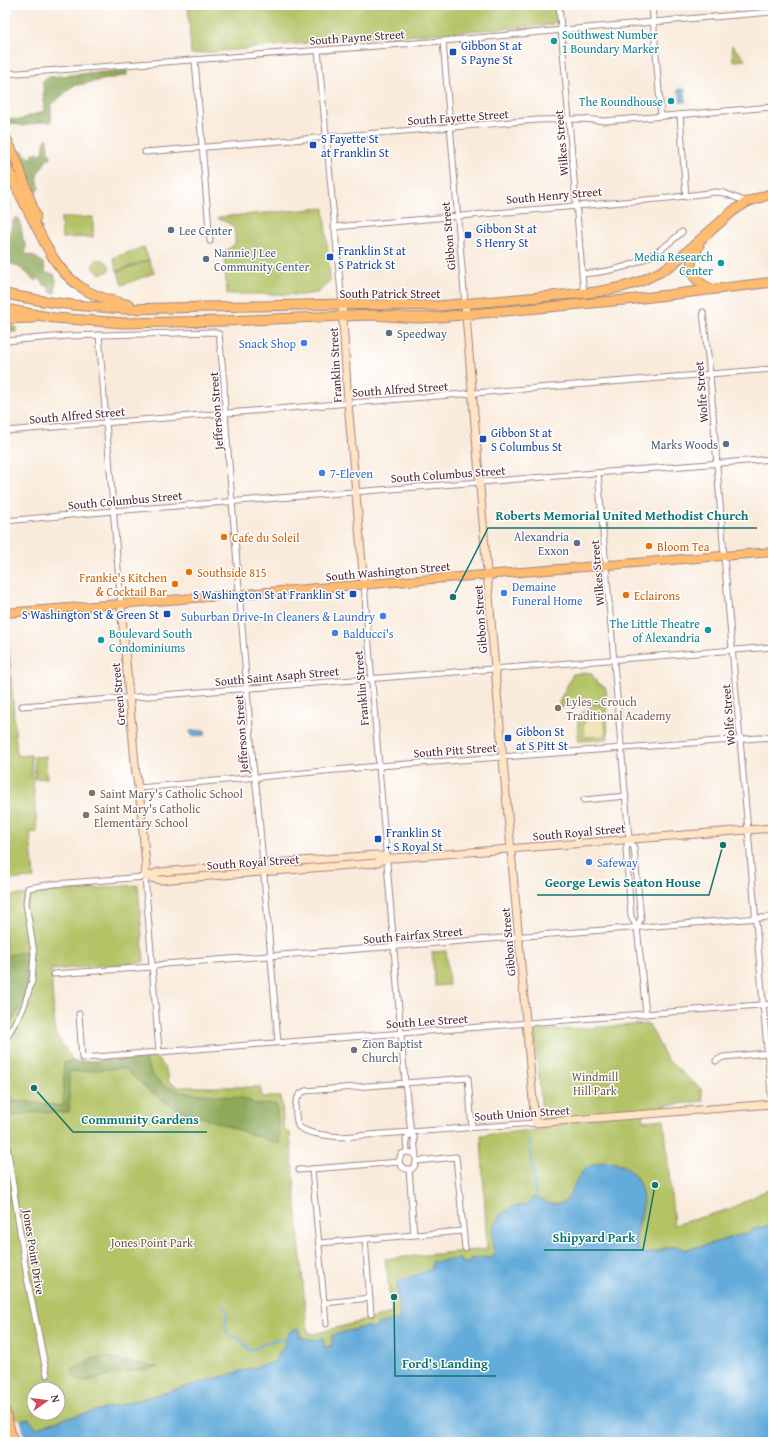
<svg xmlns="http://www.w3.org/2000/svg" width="778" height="1447" viewBox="0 0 778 1447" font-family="'Gentium Book Plus',serif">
  <rect width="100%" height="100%" fill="#fff"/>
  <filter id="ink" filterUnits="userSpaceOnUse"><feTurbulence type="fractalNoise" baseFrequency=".025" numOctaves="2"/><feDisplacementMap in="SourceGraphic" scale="8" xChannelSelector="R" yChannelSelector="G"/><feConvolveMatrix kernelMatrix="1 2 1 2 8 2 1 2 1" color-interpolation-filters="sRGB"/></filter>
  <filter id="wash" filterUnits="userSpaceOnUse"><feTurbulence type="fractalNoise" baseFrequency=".012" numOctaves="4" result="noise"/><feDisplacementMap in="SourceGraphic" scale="16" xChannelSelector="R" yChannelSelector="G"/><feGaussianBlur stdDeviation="0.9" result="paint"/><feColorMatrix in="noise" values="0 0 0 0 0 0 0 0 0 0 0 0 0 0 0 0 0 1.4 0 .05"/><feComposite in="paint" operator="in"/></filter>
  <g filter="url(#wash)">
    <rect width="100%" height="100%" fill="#f9ebdb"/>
    <g fill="#b3c366" stroke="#7e7148" fill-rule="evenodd">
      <path d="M188,5H555L556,22L550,25L317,42L191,54Z"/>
      <path d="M732,45L746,60L733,61Z"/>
      <path d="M324,208L330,280L326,285L317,293L301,295L264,294H227L224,252L235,244C236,228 233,223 218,219V217Z"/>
      <path d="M93,217V237L62,238L61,218Z"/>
      <path d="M144,247L149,260L117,271L113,258Z"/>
      <path d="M97,259C104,260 111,262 109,271L101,274L94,269L92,266Z"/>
      <path d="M149,260L154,273L122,285L118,272Z"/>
      <path d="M5,626H7L17,756L31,755L37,832L30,833L34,878L5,880Z"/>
      <path d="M586,673H591L597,683L605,687L606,690L607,703L560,707L559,702L573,674Z"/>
      <path d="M595,705H606L608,739L579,741C576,723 576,711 595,705Z"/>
      <path d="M46,756L47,778L35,779L34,757Z"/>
      <path d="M138,885L144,962L51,970L55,1033L75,1064L156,1058C165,1065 167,1072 169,1082L178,1087H260L262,1097H281L284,1130L290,1133L306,1319L308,1332L314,1334L392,1313L385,1259L487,1249L481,1135L543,1129L535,1031L649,1024L667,1060L701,1089L703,1101L643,1108L644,1121L664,1119L674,1225L730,1209L767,1190H773V1225L754,1229L753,1231L706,1245L683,1250L674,1246L662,1249L648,1254L642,1253L637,1247L636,1240L643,1205L638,1180L631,1170L617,1162L580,1175C574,1187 568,1209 550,1204C543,1203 541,1198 532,1198L527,1205L513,1207L495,1222L492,1232L494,1257L471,1259L470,1263H462L461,1259L397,1282L400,1319L377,1324V1328L368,1329V1326L332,1336L333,1346L323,1347V1338L314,1340L300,1337L299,1328L290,1331L284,1345L274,1362L142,1399L64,1419L36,1428L28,1419L5,1424V896ZM34,1389H58V1413H34Z"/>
      <path d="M446,951L449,985L435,986L432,952Z"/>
    </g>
    <g fill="#8ea95b" stroke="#6c6443">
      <path d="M127,70V75L73,86L51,105V122H41L23,126L7,122L6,120V118L19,120L44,111L43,81L49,77Z"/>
      <path d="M47,138L48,152L52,156L46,161L37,175L39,188L36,193L19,151H23L29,158L33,157V154L43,153L44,143Z"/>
      <path d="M16,217L20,220L23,240L26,245L25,253C36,258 46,259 45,273L54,274L56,280L55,293H51L48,286L44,285L40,279L36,278V282C28,275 17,261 5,264V236H9L13,221Z"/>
      <path d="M5,325L16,327V332H5Z"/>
      <path d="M29,951C31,968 28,987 22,1003C18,1014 10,1023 5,1033V956Z"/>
      <path d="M144,1058L153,1076L163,1085L182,1092L243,1098L258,1105L276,1104L280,1144L177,1109L148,1090L124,1068L69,1072V1112H37L12,1116L5,1099L63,1106L64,1062Z"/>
      <path d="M104,1357L158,1367L115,1374L88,1381L76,1379L71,1371L89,1359Z"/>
    </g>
    <path fill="#eeda9e" stroke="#9c7c64" d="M599,713L604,714L606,733L603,736L585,737C580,725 586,715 599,713Z"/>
    <g fill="#64abda" stroke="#576582">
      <path d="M678,89H685L686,102H681L680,92H678Z"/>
      <path d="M205,730V735L191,736L190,731Z"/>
      <path d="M606,1162C631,1164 643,1180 643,1205C642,1218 629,1243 641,1252C648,1257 665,1248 673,1247C676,1246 679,1247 682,1248L683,1250L706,1245L753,1231V1229L773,1225V1442H5V1424L29,1419L36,1428L64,1419L142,1399L274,1362L284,1345L290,1331L299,1328L300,1337L314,1340L323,1338L324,1347L332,1346V1335L368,1326V1329L377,1328V1324L400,1319L397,1282L432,1269V1262L461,1259L462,1263H470V1259L494,1257L492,1231L500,1215L513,1207L527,1205L532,1198C541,1198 546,1204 552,1204C571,1206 571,1187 580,1175C586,1166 596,1163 606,1162Z"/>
    </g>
    <path fill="#f9ebdb" d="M20,1419L26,1442H5V1422Z"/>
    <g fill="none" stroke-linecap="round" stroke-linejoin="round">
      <g stroke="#64abda" stroke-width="2">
        <path d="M529,1138L536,1198"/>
        <path d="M223,1304C233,1317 222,1323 226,1332L234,1337L239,1338L250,1351C263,1344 272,1339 286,1339"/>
      </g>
    </g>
  </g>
  <g filter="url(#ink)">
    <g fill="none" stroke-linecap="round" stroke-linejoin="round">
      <defs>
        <g id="street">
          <path d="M559,5L584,295"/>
          <path d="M652,5L661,116"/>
          <path d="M713,17L773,12"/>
          <path d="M443,41L465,304"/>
          <path d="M318,50L342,304"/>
          <path d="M195,60L210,241"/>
          <path d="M5,74L443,41L709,17"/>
          <path d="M680,115L686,197"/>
          <path d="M145,152L538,120L583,119L605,121L773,107"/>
          <path d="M334,227L669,198L716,192L724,193L747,202"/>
          <path d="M582,274C624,271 651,261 682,232"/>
          <path d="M703,312L710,374L724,556L773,1117"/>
          <path d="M99,335L121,605"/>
          <path d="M5,341L67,336L214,332L219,334L224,382L225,413L253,765L257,793L278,1042"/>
          <path d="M5,431L773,369"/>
          <path d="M598,473L629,839L626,849L631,917L637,927L646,1014"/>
          <path d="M5,521L113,511L773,459"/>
          <path d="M364,585L405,1082L411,1133"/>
          <path d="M22,706L773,647"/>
          <path d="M139,788L379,766L773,737"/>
          <path d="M584,800L626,796"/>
          <path d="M629,839L634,848L641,918L637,927"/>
          <path d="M54,974L152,967L164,964L773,917"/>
          <path d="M79,1014L82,1058L773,1004"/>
          <path d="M5,1040L23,1009L32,981L34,953L26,903L28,888L54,884L145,877L159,1052"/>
          <path d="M716,1061L723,1057L767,1053"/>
          <path d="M472,1127L468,1078L305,1091C292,1097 295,1113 298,1126C309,1135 327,1135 340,1137L535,1123"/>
          <path d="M5,1132L27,1278L47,1375"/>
          <path d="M407,1152L406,1139L411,1133L414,1137L416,1158C417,1163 415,1166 412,1169C406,1170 401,1168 399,1162L401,1154L407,1152L413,1153L416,1158"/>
          <path d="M417,1161L456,1157L465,1248"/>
          <path d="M312,1169L326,1324"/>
          <path d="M409,1169L414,1235"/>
          <path d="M299,1170L399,1162"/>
          <path d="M365,1239L371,1314"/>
          <path d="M319,1243L463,1231"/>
          <path d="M324,1303L370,1298"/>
        </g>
        <g id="secondary">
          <path d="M342,304L348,403L364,585"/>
          <path d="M465,304L495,669L535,1123L773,1104"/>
          <path d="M121,605L136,774L140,799L146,865L145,877"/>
          <path d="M145,877L159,872L376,855L387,858H394L773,828"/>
          <path d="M145,877L160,880L376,863L387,858"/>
        </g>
        <path id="primary" d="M5,613L773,552"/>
        <g id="highway">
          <path d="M5,136L16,159L36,217"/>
          <path d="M5,163C15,183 24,204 35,224C48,250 60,276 87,291C100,298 115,302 130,305"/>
          <path d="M5,201V206"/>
          <path d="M699,246C685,267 689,278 711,289"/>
          <path d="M5,294L43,301L73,305L125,309L342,304L438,306L596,292L622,287L639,282L662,271L674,263L733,211L747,202L773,193"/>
          <path d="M5,309L54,318L124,323L225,321L343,316L373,315L417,318L440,317L635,299L773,282"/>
          <path d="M5,319L33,318"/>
          <path d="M5,1411L13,1442"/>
        </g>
      </defs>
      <use href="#street" stroke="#a28583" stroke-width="7"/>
      <use href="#secondary" stroke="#a28583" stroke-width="9"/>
      <use href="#primary" stroke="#a28583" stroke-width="10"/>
      <use href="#highway" stroke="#a28583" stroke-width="11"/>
      <use href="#street" stroke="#fff" stroke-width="5"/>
      <use href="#secondary" stroke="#ffe4c6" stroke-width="7"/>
      <use href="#primary" stroke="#febc70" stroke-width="8"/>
      <use href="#highway" stroke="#febc70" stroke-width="9"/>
    </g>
  </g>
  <g fill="#0f9aa8" stroke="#fff" stroke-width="1.5">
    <circle cx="554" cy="41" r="4"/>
    <circle cx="671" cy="101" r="4"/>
    <circle cx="721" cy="263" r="4"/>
    <circle cx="708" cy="630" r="4"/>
    <circle cx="101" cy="640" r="4"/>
  </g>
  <g fill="#1a4fb4" stroke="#fff" stroke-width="1.5">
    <rect x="449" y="48" width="8" height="8" rx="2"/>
    <rect x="309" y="141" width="8" height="8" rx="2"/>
    <rect x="464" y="231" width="8" height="8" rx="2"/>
    <rect x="326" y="253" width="8" height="8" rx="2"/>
    <rect x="479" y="435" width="8" height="8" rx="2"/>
    <rect x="349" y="590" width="8" height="8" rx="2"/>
    <rect x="163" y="610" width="8" height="8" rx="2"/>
    <rect x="504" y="734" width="8" height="8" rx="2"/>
    <rect x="374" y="835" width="8" height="8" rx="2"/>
  </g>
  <g fill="#5c6f8a" stroke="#fff" stroke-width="1.5">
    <circle cx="171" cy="230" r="4"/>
    <circle cx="206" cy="259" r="4"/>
    <circle cx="389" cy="333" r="4"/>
    <circle cx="726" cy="444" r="4"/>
    <circle cx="577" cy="543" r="4"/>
  </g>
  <g fill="#3f7fe0" stroke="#fff" stroke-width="1.5">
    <circle cx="304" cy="343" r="4"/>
    <circle cx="322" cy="473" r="4"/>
    <circle cx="504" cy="593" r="4"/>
    <circle cx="383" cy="616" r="4"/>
    <circle cx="335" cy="633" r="4"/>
    <circle cx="589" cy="862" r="4"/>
  </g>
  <g fill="#e8710a" stroke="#fff" stroke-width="1.5">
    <circle cx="224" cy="537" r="4"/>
    <circle cx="649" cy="546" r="4"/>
    <circle cx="189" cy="572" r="4"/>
    <circle cx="175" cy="584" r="4"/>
    <circle cx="626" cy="595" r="4"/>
  </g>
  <g fill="#8d6e63" stroke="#fff" stroke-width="1.5">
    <circle cx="558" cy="708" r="4"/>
    <circle cx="92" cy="793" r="4"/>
    <circle cx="86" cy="815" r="4"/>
  </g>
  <circle fill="#6b7280" stroke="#fff" stroke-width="1.5" cx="354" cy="1050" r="4"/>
  <g text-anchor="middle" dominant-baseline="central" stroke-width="3" stroke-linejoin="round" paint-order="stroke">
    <g font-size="12" fill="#0d838f" stroke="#fff" text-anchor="end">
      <text x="562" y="34" text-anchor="start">Southwest Number<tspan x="562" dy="14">1 Boundary Marker</tspan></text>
      <text x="663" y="101">The Roundhouse</text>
      <text x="713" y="256">Media Research<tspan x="713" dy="14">Center</tspan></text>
      <text x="700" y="623">The Little Theatre<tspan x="700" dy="14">of Alexandria</tspan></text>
      <text x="109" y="633" text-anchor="start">Boulevard South<tspan x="109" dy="14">Condominiums</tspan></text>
    </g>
    <g font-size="12" fill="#4a1f2b" stroke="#fff">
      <text transform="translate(357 37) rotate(-4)">South Payne Street</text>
      <text transform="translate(458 117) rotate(-4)">South Fayette Street</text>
      <text transform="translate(561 143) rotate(-95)">Wilkes Street</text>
      <text transform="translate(554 195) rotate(-5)">South Henry Street</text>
      <text transform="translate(448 236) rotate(-95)">Gibbon Street</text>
      <text x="390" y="293">South Patrick Street</text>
      <text transform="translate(335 365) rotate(-93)">Franklin Street</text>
      <text transform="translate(400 389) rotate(-4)">South Alfred Street</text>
      <text transform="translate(701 392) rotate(-95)">Wolfe Street</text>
      <text transform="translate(216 411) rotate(-94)">Jefferson Street</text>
      <text transform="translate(77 415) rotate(-5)">South Alfred Street</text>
      <text transform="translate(448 474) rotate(-4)">South Columbus Street</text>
      <text transform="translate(125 500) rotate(-5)">South Columbus Street</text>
      <text transform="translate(388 571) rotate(-5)">South Washington Street</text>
      <text transform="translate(597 573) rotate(-95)">Wilkes Street</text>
      <text transform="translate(480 619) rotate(-94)">Gibbon Street</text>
      <text transform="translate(277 676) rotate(-5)">South Saint Asaph Street</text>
      <text transform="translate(361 688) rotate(-95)">Franklin Street</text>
      <text transform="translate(118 694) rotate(-95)">Green Street</text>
      <text transform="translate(728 715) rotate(-95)">Wolfe Street</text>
      <text transform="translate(241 734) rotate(-94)">Jefferson Street</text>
      <text transform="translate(455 750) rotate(-4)">South Pitt Street</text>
      <text transform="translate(579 832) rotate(-5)">South Royal Street</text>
      <text transform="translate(253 862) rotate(-4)">South Royal Street</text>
      <text transform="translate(413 935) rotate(-5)">South Fairfax Street</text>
      <text transform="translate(508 942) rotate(-95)">Gibbon Street</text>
      <text transform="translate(427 1021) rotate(-4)">South Lee Street</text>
      <text transform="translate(522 1113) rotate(-4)">South Union Street</text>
      <text transform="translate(34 1252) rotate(81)">Jones Point Drive</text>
    </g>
    <g font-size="12" fill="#164399" stroke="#fff" text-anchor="start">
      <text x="461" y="45">Gibbon St at<tspan x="461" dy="14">S Payne St</tspan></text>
      <text x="321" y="138">S Fayette St<tspan x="321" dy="14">at Franklin St</tspan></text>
      <text x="476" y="228">Gibbon St at<tspan x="476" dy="14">S Henry St</tspan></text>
      <text x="338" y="250">Franklin St at<tspan x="338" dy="14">S Patrick St</tspan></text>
      <text x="491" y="432">Gibbon St at<tspan x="491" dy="14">S Columbus St</tspan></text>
      <text x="345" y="594" text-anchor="end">S Washington St at Franklin St</text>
      <text x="159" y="614" text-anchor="end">S Washington St &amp; Green St</text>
      <text x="516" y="731">Gibbon St<tspan x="516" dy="14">at S Pitt St</tspan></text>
      <text x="386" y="832">Franklin St<tspan x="386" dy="14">+ S Royal St</tspan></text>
    </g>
    <g font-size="12" fill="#4e5e75" stroke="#fff" text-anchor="start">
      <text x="179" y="230">Lee Center</text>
      <text x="214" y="252">Nannie J Lee<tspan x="214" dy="14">Community Center</tspan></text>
      <text x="397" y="333">Speedway</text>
      <text x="718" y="444" text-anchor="end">Marks Woods</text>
      <text x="569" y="536" text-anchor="end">Alexandria<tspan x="569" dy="14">Exxon</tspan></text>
    </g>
    <g font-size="12" fill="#366cbe" stroke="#fff" text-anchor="start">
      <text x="296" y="343" text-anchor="end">Snack Shop</text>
      <text x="330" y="473">7-Eleven</text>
      <text x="512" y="586">Demaine<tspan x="512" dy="14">Funeral Home</tspan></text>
      <text x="375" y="616" text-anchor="end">Suburban Drive-In Cleaners &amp; Laundry</text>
      <text x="343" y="633">Balducci's</text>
      <text x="597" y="862">Safeway</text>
    </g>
    <g font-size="12" fill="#c56008" stroke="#fff" text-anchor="start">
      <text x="232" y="537">Cafe du Soleil</text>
      <text x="657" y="546">Bloom Tea</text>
      <text x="197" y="572">Southside 815</text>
      <text x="167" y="577" text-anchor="end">Frankie's Kitchen<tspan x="167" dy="14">&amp; Cocktail Bar</tspan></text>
      <text x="634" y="595">Eclairons</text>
    </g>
    <g font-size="12" fill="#785e54" stroke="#fff" text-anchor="start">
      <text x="566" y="701">Lyles - Crouch<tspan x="566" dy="14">Traditional Academy</tspan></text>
      <text x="100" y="793">Saint Mary's Catholic School</text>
      <text x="94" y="808">Saint Mary's Catholic<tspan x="94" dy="14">Elementary School</tspan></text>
    </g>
    <g font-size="12" fill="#5b616d" stroke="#fff" text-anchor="start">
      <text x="362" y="1043">Zion Baptist<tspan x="362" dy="14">Church</tspan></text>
    </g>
    <g font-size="12" fill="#6f5840" stroke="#fff">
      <text x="595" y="1076">Windmill<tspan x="595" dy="14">Hill Park</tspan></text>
      <text x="152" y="1242">Jones Point Park</text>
    </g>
  </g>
  <path fill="none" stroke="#0f766e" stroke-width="1.5" d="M453 597L488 528H757M723 845L709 895H537M34 1088L73 1132H207M655 1185L643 1250H544M394 1297L395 1376H496"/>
  <g fill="#0f766e" stroke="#fff" stroke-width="1.5">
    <circle cx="453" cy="597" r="4"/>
    <circle cx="723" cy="845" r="4"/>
    <circle cx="34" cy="1088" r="4"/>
    <circle cx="655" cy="1185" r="4"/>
    <circle cx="394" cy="1297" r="4"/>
  </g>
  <g font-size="13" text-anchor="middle" font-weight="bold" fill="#0f766e" stroke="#fff" stroke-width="3" stroke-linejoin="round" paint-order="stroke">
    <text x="622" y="520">Roberts Memorial United Methodist Church</text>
    <text x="623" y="887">George Lewis Seaton House</text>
    <text x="140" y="1124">Community Gardens</text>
    <text x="594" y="1242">Shipyard Park</text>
    <text x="445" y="1368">Ford's Landing</text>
  </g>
  <rect width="778" height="1447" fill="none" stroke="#fff" stroke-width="20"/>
  <g transform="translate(46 1401) rotate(76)"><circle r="19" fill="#ffffff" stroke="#b7a5aa"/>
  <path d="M0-3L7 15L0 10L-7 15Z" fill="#d1495b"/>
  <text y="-6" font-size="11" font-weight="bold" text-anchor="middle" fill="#4a1f2b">N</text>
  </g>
</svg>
